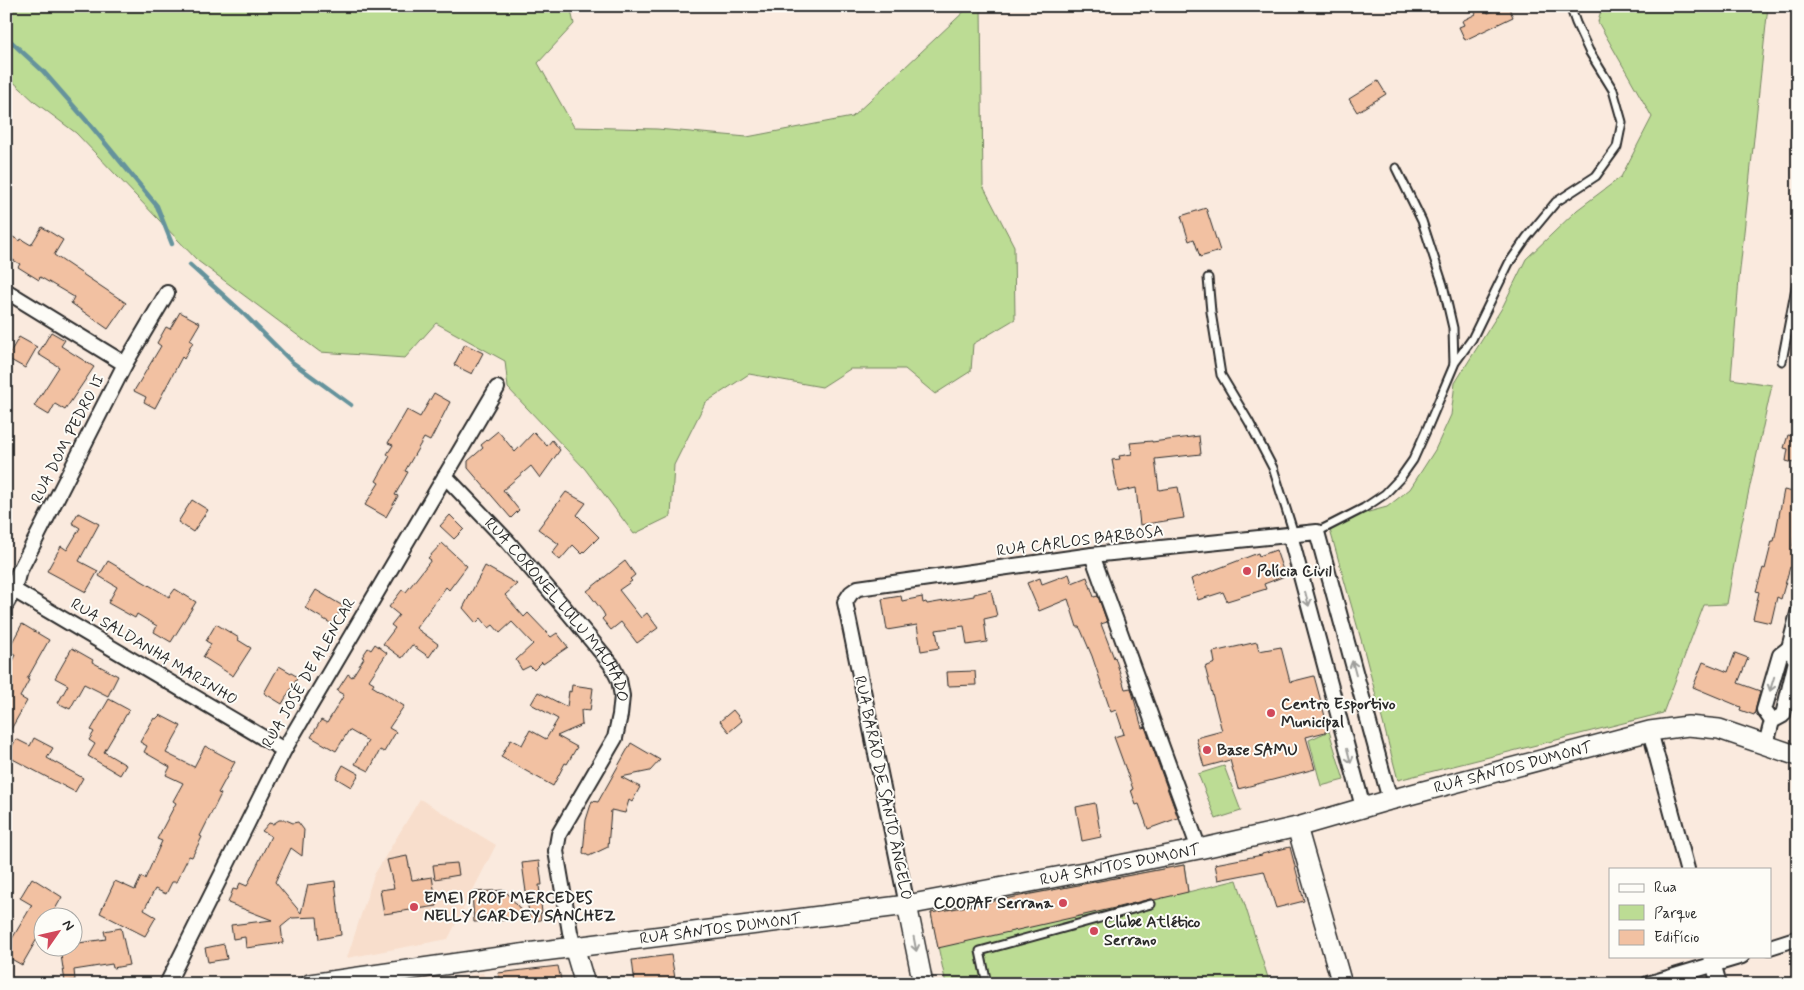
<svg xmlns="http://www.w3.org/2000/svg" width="1804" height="990" viewBox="0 0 1804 990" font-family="Mynerve,sans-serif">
  <rect width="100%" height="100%" fill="#faeade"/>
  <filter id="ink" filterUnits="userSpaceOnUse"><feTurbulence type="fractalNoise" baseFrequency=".02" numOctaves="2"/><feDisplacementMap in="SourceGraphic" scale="10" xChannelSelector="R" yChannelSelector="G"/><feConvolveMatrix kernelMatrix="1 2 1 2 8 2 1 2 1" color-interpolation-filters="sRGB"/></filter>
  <g filter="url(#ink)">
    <g fill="#f8decc">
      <path d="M420,799L496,845L448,939L347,958L374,875Z"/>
      <path d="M483,973L487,984H423Z"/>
    </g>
    <g fill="#bcdc94" stroke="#748460">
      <path d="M6,6H570L574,24L538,63L574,127L657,129L747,137L852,117L970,6H981L983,186L1014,246L1015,319L973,344L971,371L935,394L905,369H850L822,387L749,374L705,403L674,465L671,516L634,534L585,469L508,388L505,361L436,323L405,358L320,352L198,261L76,133L36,103L6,75Z"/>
      <path d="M1602,6H1768L1739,279L1731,379L1772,385L1739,536L1727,604L1704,605L1663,713L1398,780L1364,650L1328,523L1387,507L1410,489L1435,450L1451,415L1455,383L1502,308L1526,259L1577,210L1621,177L1652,117L1598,22Z"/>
      <path d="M1329,731L1344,780L1321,786L1309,740Z"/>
      <path d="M1224,766L1241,811L1216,819L1198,774Z"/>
      <path d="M1184,865L1188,892L1237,880L1270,984H946L931,913Z"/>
    </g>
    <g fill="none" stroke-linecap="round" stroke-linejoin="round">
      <g stroke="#65939c" stroke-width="4.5">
        <path d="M6,37L43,71L92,127L157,206L172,244"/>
        <path d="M190,265L243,313L292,362L351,405"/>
      </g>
    </g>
    <g fill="#f2c1a2" stroke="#2b2b2b">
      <path d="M1482,6H1485L1488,13L1502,6H1508L1513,17L1465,40L1459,27L1464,25L1462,21L1476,14L1474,10Z"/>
      <path d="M1378,81L1386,94L1357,112L1349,99Z"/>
      <path d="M1206,208L1220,251L1200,257L1194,239L1189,241L1181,216Z"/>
      <path d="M42,227L63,240L54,255L126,303L108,329L71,303L74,297L40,277L39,280L18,267L20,264L6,256V233L20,241L21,239L31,245Z"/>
      <path d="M180,312L200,323L190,340L193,342L184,359L182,357L155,408L144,402L146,397L134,391L161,346L157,343L166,327L170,329Z"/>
      <path d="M51,332L65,340L61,346L94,367L65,410L55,404L49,415L34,406L59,367L38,354Z"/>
      <path d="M19,337L37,347L25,368L7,358Z"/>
      <path d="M465,344L483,353L472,374L454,365Z"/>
      <path d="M434,393L450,402L430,441L424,438L405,471L408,472L395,495L398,496L386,517L365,505L379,483L376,481L390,456L387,454L393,445L388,443L407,410L420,417Z"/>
      <path d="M1794,429H1798V464L1786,461L1788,449L1784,448L1788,435L1792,436Z"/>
      <path d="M498,431L515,452L534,432L547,446L552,440L560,450L540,478L531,466L503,490L519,510L511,518L468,468V461L483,448L481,445Z"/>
      <path d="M1199,436L1201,454L1155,459L1159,490L1178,487L1184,518L1140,525L1136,488L1118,492L1112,460L1120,459L1119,456L1132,454L1130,443L1152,441V442Z"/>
      <path d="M1784,490L1798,493V512L1793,546L1798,548L1793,568L1790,567L1781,599L1777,597L1771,623L1753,619L1759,592L1756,591L1763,568L1765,569L1772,541H1774Z"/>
      <path d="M566,492L586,503L577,515L599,537L582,554L573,545L560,560L552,553L559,544L538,529Z"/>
      <path d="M192,500L208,510L193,532L178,522Z"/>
      <path d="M78,513L99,524L79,561L98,571L86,592L47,571L61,546L67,550L80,528L72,523Z"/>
      <path d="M450,515L464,529L454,539L440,526Z"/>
      <path d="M442,543L467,566L449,590L446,587L416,628L438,644L429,657L412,645L402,658L383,644L395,628L391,625L399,615L389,607L402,590L406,592L431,560L428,558Z"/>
      <path d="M1276,550L1285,576L1264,584L1266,589L1227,601L1223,592L1198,600L1191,579L1258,553L1259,556Z"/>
      <path d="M108,561L169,597L175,589L196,602L171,642L154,632L157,626L137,614L135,618L108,603L117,587L99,576Z"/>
      <path d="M625,561L635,575L630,579L632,581L619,590L641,618L647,613L658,628L637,643L621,622L611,630L602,619L605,616L603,612L587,591Z"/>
      <path d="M485,566L517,584L505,595L524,617L528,613L551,637L557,633L568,647L543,664L542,662L534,670L530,666L522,670L516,660L533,644L512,622L500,633L493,625L489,628L481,618L476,623L463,608Z"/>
      <path d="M1069,574L1072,583L1087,577L1094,597L1098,596L1107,622L1101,624L1114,658L1115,657L1125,689L1131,688L1142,728L1145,727L1178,818L1148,829L1139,804L1136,805L1131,790L1133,789L1114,737L1124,734L1116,710L1111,712L1092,656L1081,630L1079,627H1077L1068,599L1039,611L1027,583L1040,578L1042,584Z"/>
      <path d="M316,590L343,606L332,624L305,608Z"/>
      <path d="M991,590L997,616L984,619L987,642L967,645L964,626L936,630L939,648L921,651L917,625L887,630L882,599L901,596L902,601L922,597L923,603L926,602L927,604L974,596V594Z"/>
      <path d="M22,624L49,640L27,679L29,680L20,697L27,701L6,738V674L16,655L8,650Z"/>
      <path d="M216,624L239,638L238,640L251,648L233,676L203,657L211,644L206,641Z"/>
      <path d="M1257,642L1259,651L1281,647L1290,682L1314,676L1329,731L1306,737L1315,769L1238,789L1230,760L1204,767L1196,738L1222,731L1205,667L1215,663L1213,652Z"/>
      <path d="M375,644L387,653L369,680L374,683L372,686L404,706L389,728L396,732L384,752L380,750L369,771L355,764L368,741L349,730L336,751L311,737L321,720L327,723L344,695L337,691L348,674L352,677L364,658L362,657L368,648L371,650Z"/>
      <path d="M72,648L93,660L92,662L118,676L108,696L84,684L70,709L58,703L68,685L55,678Z"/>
      <path d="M1735,653L1748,658L1738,683L1760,691L1754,715L1740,710L1741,707L1693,687L1703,662L1728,672Z"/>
      <path d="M279,666L298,677L282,704L264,693Z"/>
      <path d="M975,671L976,685L948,686L947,672Z"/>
      <path d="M572,685L593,688L590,711L581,710L582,725L557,736L577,747L567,764L565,763L553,786L501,757L511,739L522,745L530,730L546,739L558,719L531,704L538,692L567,707L569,691L571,692Z"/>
      <path d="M109,699L129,710L104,752L126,765L120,775L88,756L95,744L89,740L94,732L91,730Z"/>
      <path d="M733,710L742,721L729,732L720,721Z"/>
      <path d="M160,715L181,726L166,753L194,767L205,746L235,762L218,793L221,794L200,836L202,837L192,857L189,856L176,882H172L166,894L155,889L144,910L156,917L145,936L100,913L115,881L135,890L141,877L145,879L162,841L157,839L176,803L173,801L183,783L166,775L170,767L144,752L147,746L140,742L154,718L156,719Z"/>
      <path d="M34,738L53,748L47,758L83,778L75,792L7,756L16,739L30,746Z"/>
      <path d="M631,743L660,760L650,771L621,777L640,787L632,802L629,800L625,813L611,810L608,847L589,856L583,853L586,820L592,801L598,802Z"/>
      <path d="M343,765L359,774L351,787L336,778Z"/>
      <path d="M1095,803L1101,837L1082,841L1076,807Z"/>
      <path d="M279,820H286L293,823L298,822L304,830L302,856L291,848L275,882L301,913L308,885L335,881L341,935L319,939L317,917L292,918L281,927L283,943L246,948L245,937L233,939L231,925L272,920L228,903L233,889L237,890L240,883L247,886L271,836L262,831L269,823L273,824Z"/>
      <path d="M1290,847L1304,901L1276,908L1264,871L1218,880L1215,864L1262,855V854Z"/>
      <path d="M407,856L412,880L432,877L437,906L384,914L380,890L394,888L387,860Z"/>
      <path d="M539,861L542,885H539L542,913H540L541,920L530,921L522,863Z"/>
      <path d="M457,863L459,875L435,879L433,865Z"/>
      <path d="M1184,865L1188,892L1154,900L1150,899L1115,908L938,948L931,913Z"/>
      <path d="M32,878L62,897L50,918H42V930L22,965L6,956V949L32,905L20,898Z"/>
      <path d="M505,890L528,919L474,922L472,892Z"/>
      <path d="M121,928L129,965L113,968L112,964L74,970L75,980L65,982L60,948H72V944L106,939L104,931Z"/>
      <path d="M224,944L227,959L208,962L205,948Z"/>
      <path d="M671,955L676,984H635L632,960Z"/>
      <path d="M558,966L562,984H501L498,973Z"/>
    </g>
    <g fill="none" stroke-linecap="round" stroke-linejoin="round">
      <defs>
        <g id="lane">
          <path d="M1208,278L1211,312L1221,375L1249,422L1273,468L1294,534"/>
          <path d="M1782,361L1798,277"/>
          <path d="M1454,364L1472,339L1509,263L1527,237L1556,202L1596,176L1617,147L1622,122L1613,90L1589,51L1576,23L1570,6"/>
          <path d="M1317,532L1364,508L1385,494L1401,477L1413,460L1426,431L1454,365L1453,328L1443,285L1422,221L1396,168"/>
          <path d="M987,984L980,951L1151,904"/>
        </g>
        <g id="street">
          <path d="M6,291L125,364"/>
          <path id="s1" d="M445,476L508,542L568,612L611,664L619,680L622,696L620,715L615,738L559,834L556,851L570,932L574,947"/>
          <path d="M1290,535L1363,807"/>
          <path d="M1092,555L1199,849"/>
          <path d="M7,586L284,750"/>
          <path d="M6,604L14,590L18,574L125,364L167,293"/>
          <path d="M1772,721L1783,715L1796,661L1789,648L1798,613"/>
          <path d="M1650,731L1687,869"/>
          <path d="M1766,744L1772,721L1764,710L1780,655L1789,648"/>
          <path d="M907,905L845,602L851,593L858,588L1092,555L1317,532L1390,800"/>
          <path d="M1770,947L1798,938"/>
          <path d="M1711,956L1719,984"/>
          <path d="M167,984L284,750L497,388"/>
          <path d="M1648,984L1742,956"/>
        </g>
        <g id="secondary">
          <path d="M1297,827L1342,984"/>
          <path d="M907,905L923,984"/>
          <path d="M574,947L585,984"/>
          <path id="s2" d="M310,984L535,952L907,905L1094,870L1199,849L1297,827L1390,800L1650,731L1688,726L1719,729L1798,756"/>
        </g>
      </defs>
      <use href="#lane" stroke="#2b2b2b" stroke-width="11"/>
      <use href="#street" stroke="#2b2b2b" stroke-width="18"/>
      <use href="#secondary" stroke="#2b2b2b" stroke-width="22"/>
      <use href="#lane" stroke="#fdfcf7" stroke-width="7"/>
      <use href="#street" stroke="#fdfcf7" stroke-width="14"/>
      <use href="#secondary" stroke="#fdfcf7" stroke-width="19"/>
    </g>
    <defs><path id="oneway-shaft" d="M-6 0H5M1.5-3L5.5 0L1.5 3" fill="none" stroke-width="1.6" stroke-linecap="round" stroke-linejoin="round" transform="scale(1.25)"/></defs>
    <g stroke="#9e9e9b">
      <use href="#oneway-shaft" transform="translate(1307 599) rotate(75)"/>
      <use href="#oneway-shaft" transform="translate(1354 668) rotate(-105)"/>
      <use href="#oneway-shaft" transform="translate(1772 684) rotate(107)"/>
      <use href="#oneway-shaft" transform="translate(1349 756) rotate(75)"/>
      <use href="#oneway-shaft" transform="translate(915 944) rotate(79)"/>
    </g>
  </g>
  <g fill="#d1495b" stroke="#fdfcf7" stroke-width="2">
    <circle cx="1247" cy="571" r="5"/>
    <circle cx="1271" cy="713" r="5"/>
    <circle cx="1207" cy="750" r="5"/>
    <circle cx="1063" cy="903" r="5"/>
    <circle cx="414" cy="907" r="5"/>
    <circle cx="1094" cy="931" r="5"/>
  </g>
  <g text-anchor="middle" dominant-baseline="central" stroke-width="4" stroke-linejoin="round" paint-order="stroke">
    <g font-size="16" fill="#2b2b2b" stroke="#fdfcf7">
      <text transform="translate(68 439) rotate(-63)">RUA DOM PEDRO II</text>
      <text transform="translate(1080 541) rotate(-7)">RUA CARLOS BARBOSA</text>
      <text stroke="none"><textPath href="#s1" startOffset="176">RUA CORONEL LULU MACHADO</textPath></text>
      <text transform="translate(154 652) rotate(31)">RUA SALDANHA MARINHO</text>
      <text transform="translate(309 673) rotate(-60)">RUA JOSÉ DE ALENCAR</text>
      <text stroke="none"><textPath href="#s2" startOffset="1224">RUA SANTOS DUMONT</textPath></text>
      <text transform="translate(883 788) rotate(78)">RUA BARÃO DE SANTO ÂNGELO</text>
      <text stroke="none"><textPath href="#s2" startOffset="819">RUA SANTOS DUMONT</textPath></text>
      <text stroke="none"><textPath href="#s2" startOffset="414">RUA SANTOS DUMONT</textPath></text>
    </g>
    <g font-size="16" font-weight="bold" fill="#2b2b2b" stroke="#fdfcf7" text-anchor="start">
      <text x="1257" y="571">Polícia Civil</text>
      <text x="1281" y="704">Centro Esportivo<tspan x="1281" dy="18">Municipal</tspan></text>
      <text x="1217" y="750">Base SAMU</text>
      <text x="424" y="898">EMEI PROF MERCEDES<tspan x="424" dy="18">NELLY GARDEY SANCHEZ</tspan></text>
      <text x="1053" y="903" text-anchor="end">COOPAF Serrana</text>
      <text x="1104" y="922">Clube Atlético<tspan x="1104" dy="18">Serrano</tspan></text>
    </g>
  </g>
  <rect width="1804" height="990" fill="none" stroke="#fdfcf7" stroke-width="25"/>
  <rect x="12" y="12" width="1779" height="965" fill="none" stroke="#2b2b2b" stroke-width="2" filter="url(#ink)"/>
  <rect x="1609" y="868" width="162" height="90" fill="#fdfcf7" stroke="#a9a8a5"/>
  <rect x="1619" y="884" width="25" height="8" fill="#fdfcf7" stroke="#a9a8a5"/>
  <text x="1654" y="892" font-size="15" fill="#2b2b2b">Rua</text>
  <rect x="1619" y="905" width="25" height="15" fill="#bcdc94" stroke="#a9a8a5"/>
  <text x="1654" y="918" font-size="15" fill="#2b2b2b">Parque</text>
  <rect x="1619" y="930" width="25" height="15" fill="#f2c1a2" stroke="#a9a8a5"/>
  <text x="1654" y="942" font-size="15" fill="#2b2b2b">Edifício</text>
  <g transform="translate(58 932) rotate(56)"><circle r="24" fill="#fdfcf7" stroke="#a9a8a5"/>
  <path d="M0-4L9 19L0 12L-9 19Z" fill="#d1495b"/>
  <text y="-8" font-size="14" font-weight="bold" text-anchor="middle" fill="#2b2b2b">N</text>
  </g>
</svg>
